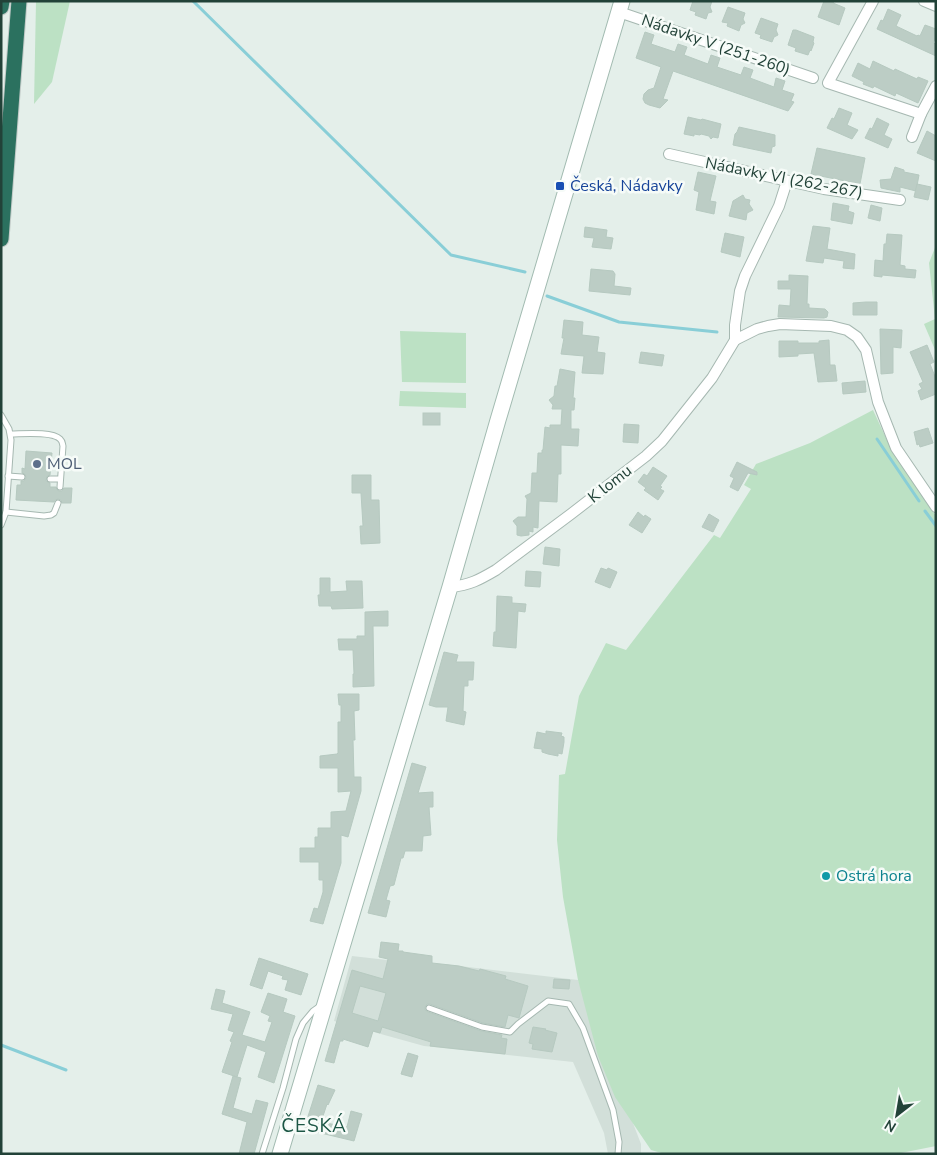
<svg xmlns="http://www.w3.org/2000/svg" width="937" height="1155" viewBox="0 0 937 1155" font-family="'Nunito Sans',sans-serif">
  <rect width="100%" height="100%" fill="#e4efea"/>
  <path fill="#d2dfd9" d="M352,956L431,965L443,964L578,980L641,1144V1154H608L604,1133L573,1062L424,1046L334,1021Z"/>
  <g fill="#bce1c4">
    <path d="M36,1H70L52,82L34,104Z"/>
    <path d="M936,245V352L924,324L935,319L929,263Z"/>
    <path d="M400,331L466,333V383L402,382Z"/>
    <path d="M400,391L466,393V408L399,406Z"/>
    <path d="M873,410L893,453L936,516V1146L896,1154H665L651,1150L615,1097L598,1056L578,980L563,897L557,840L559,775L565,774L579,696L606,643L626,650L714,535L720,538L751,489L744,485L756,464L810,443Z"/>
  </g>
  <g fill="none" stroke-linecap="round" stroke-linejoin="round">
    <g stroke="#89ced7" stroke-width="3">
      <path d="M193,1L451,255L525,272"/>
      <path d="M547,296L619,322L717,332"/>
      <path d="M877,439L919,501"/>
      <path d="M925,511L936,526"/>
      <path d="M1,1045L66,1070"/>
    </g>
  </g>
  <g fill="#bccdc5" stroke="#b6c9c0" fill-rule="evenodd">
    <path d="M693,1H712L710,7L712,12L708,13L706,19L695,15L696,12L690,10Z"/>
    <path d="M824,1H834L833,3L845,8L839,25L818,17Z"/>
    <path d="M728,7L745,13L743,19L745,23L741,25L739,31L727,26L728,23L722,22Z"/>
    <path d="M888,9L901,15L896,26L917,36L918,35L920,36L925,25L936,29V37L933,43L936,44V56L877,29L881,20L883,21Z"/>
    <path d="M761,18L778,24L776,30L778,35L774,37L772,42L760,38L761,35L755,33Z"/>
    <path d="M793,30H796L814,37L813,42L814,43L811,51L810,50L808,55L795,51L796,48L788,45Z"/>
    <path d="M645,32L654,35L651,44L675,52L678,44L687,47L684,55L708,64L711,55L720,58L717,67L741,75L744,67L753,70L750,78L774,87L776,78L785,81L782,90L794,94L791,101L794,102L788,111L673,71L663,99L668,100L660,108L649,105L645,103L643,99L644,94L648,90L654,88L661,67L636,58Z"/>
    <path d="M873,61L894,71L895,69L917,79L918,77L928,81L918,103L896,93L895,96L874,86L873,88L863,84L864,82L852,76L858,63L870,69Z"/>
    <path d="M839,108L852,113L847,125L858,130L852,139L827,128L832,118L834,119Z"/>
    <path d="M688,117L701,120L702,119L721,124L718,138L713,137L711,139L709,136L701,134L700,135L694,134V136L684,134Z"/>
    <path d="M877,118L889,124L884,135L892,139L888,148L865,138L870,128L872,129Z"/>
    <path d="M739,127L775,135V146L772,147L771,153L733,145L735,134L737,132Z"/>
    <path d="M927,131L936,136V161L917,153Z"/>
    <path d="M817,148L865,158L860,184L811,174Z"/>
    <path d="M895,167L904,170V172L919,175L916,191L900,187V192L881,188L880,180L891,179Z"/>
    <path d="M698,172L716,176L710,201L716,202L714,214L696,210L699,192L694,190Z"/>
    <path d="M917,184L931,187L928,200L914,197Z"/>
    <path d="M743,195L745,199L750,200L749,204L753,210L747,213L746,220L729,216L733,201Z"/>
    <path d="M833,203L849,206L848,211L854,213L852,224L831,220Z"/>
    <path d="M871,205L882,208L880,221L868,218Z"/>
    <path d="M813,226L830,228L827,249L855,254L854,269L843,268L844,261L824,258L823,263L806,261Z"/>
    <path d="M585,227L607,230L606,237L613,238L611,249L592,247L594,238L584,237Z"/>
    <path d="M725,233L744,237L740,257L721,252Z"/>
    <path d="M887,234L902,235L900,265L905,266V269L916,270L915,278L882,275V277L874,276L875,260L883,261L884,244H886Z"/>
    <path d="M591,269L613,271L615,274L614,286L631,288L630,295L589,291Z"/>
    <path d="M789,275L808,276L807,304H809V308L825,309L828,312L827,317L824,318L778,317L779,305L790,306L791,289H778V281H789Z"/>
    <path d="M866,302H877V315H853V303Z"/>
    <path d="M564,320L583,322L582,335L599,337L597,352L605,353L603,374L582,373L584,356L561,354L564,338H562Z"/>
    <path d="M880,329L902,330L901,348L893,347V373L881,374Z"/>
    <path d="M829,340L830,365H835L837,381L818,382L814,353L798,354V356L779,357V341H798V343H819V341Z"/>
    <path d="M927,345L934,362L930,364L936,379V394L921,400L918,391L922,389L919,384L923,382L910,352Z"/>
    <path d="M641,352L664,355L662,366L639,363Z"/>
    <path d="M560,369L575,372L573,398H575L574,410H571V429H579L578,446L561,445V474H558L557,502L539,501L538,528L533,527V532L529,531V535L521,536L517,535V526L513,521L518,517H526L527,499L525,496L531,493L532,473H537L538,453H542V450H543L545,427L550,428V425H561L562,409H552L553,405L549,400L554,396L555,386H557Z"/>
    <path d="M865,381L866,392L843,394L842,383Z"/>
    <rect x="423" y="413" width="17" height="12"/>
    <path d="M624,424L639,425L638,443L623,442Z"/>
    <path d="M928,428L933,443L920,447L919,444L917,445L914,432Z"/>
    <path d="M26,451L52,453L50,475L47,476L46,481L50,483V487H56L57,490L59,491H62L64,488H72L71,503H62L61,500L58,499L55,500L54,502L16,500L17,485H21V481H24L26,478L25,474L22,473V468L25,469Z"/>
    <path d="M737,462L757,472V475L748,473L738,491L730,487L734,478L730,476Z"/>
    <path d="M653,467L667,476L660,486L662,487L660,489L664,491L658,500L644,490L646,488L638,482L644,474L647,476Z"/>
    <path d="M352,475H371V500H379L380,543L361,544L360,526H363L361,493H352Z"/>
    <path d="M638,512L644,517L645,515L651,519L642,533L629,525Z"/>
    <path d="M709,514L719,520L713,532L702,527Z"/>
    <path d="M545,547L560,549L559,566L543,564Z"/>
    <path d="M601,568L607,570L608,568L617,572L610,588L595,582Z"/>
    <path d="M526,571L541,572L540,587L525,586Z"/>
    <path d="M320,578H330V592L347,591L346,581H362L363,608L332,609L331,606H319L318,595H320Z"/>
    <path d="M497,596L512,597V603L526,604L525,612L518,611L516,648L493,646L494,632H496Z"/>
    <path d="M388,611V626H373L374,686L353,687V674H354L353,650H339L338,639H357V636H365V612Z"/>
    <path d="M444,652L458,655L456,662H474L473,680H468V686H464L463,711L466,712L464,725L446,721L448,707H436L429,705Z"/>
    <path d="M338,694H359V710L354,711L355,740H353L354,777H361V791L348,837L341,835V863L323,924L310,921L314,908L318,909L323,892V880H319V862H300V848H315V837H318V828H331V812L346,811L351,791L338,792V768H320V756L337,754L338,753V722H341V705H339Z"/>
    <path d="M546,731L562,733L561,736L564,737V742L562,754L558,753V756L548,754L542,752V749L534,748L537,732L546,734Z"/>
    <path d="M412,763L426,767L418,793L433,792V807H429L431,835L423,836L422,851H405L403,858H401L394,885L390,886L386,900L390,901L386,917L368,913Z"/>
    <path d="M381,942L399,944L398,951H403V952L432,956V963L459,966L479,971L480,969L506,976L505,979L528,986L519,1018L508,1015L505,1027L483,1023L430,1004H427L425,1007V1010L428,1012L481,1031L502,1035L501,1038L507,1039L505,1054L430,1046L431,1042L382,1027L380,1033L373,1031L368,1047L343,1039V1041H340L334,1063L325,1061L352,970L383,979L388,959L379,957ZM360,986L386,993L378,1021L352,1013Z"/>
    <path d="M259,958L308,974L301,995L285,990L288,980L282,979L283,976L268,971L262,989L250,985Z"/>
    <path d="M554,979L570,980L569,989L553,988Z"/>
    <path d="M216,989L225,991L222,1003L250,1012L242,1035L265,1042L272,1022L268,1021L270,1016L261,1012L268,993L287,999L283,1012L295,1016L274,1083L258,1077L266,1052L247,1045L237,1077L222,1072L232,1042L230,1041L234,1032L228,1030L233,1014L211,1009Z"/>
    <path d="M533,1027L546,1029L545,1030L557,1033L552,1052L532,1049L533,1044L529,1043Z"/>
    <path d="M408,1053L418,1056L412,1077L401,1074Z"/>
    <path d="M233,1076L241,1078L233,1108L252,1114L256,1100L268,1103L254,1154H239L247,1122L222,1114Z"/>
    <path d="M318,1085L335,1090L328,1105L327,1104L321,1122L347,1127L351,1111L362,1114L354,1141L304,1129Z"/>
  </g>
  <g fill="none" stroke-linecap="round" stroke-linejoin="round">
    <defs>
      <g id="lane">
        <path d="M1,415L9,429L11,440L6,512L1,525"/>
        <path d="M11,434C22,434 52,431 60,439C63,442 62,443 63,446L60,487"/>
        <path d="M8,476L22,477"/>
        <path d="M50,479H60"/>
        <path d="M6,512L44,516L51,515L54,513L58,503"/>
        <path d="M429,1008L482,1027L510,1032L518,1024L548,1001L569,1004L583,1028L613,1110L619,1142L618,1154"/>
        <path d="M262,1154L283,1088L296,1039L303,1023L313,1011L320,1006"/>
      </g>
      <g id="street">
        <path d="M873,1L828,83L921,114"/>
        <path d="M924,1L936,6"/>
        <path d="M619,12L813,78"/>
        <path d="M912,137L921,114L936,86"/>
        <path d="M669,154L824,189L900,200"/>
        <path d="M735,340L757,329L768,326L780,324L831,326L847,330L857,337L866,350L878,402L896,448L936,507"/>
        <path d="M450,587C470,585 479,580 496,570L571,514L646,456L662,441L712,378L735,340V325L740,291L745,276L779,206L787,181"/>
      </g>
      <path id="secondary" d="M280,1154L450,587L498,420L622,1"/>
      <g id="highway">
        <path d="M1,7L2,1"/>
        <path d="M1,239L19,1"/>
      </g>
    </defs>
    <use href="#lane" stroke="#a6b8b1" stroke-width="7"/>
    <use href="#street" stroke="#a6b8b1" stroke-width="12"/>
    <use href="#secondary" stroke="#a2bbb1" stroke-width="17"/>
    <use href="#highway" stroke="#c1cac7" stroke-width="17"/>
    <use href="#lane" stroke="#fff" stroke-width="5"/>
    <use href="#street" stroke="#fff" stroke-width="10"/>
    <use href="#secondary" stroke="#fff" stroke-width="15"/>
    <use href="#highway" stroke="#2b715f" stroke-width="15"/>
  </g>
  <rect fill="#1a4fb4" stroke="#f6fbf8" stroke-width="2" x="555" y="181" width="10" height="10" rx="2.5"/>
  <circle fill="#5c6f8a" stroke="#f6fbf8" stroke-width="2" cx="37" cy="464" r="5"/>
  <circle fill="#0f9aa8" stroke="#f6fbf8" stroke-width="2" cx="826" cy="876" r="5"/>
  <g text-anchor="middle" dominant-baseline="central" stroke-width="5" stroke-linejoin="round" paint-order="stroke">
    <g font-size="16" fill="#224238" stroke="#f6fbf8">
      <text transform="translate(716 45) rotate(19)">Nádavky V (251-260)</text>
      <text transform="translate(784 178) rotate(11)">Nádavky VI (262-267)</text>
      <text transform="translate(610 484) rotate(-38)">K lomu</text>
    </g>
    <g font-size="16" fill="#164399" stroke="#f6fbf8" text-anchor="start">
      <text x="570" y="186">Česká, Nádavky</text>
    </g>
    <g font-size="16" fill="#4e5e75" stroke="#f6fbf8" text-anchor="start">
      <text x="47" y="464">MOL</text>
    </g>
    <g font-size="16" fill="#0d838f" stroke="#f6fbf8" text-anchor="start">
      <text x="836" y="876">Ostrá hora</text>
    </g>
    <g font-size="19" letter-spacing="1" fill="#1c5645" stroke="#f6fbf8">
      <text x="314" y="1126">ČESKÁ</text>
    </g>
  </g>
  <rect width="937" height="1155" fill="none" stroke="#224238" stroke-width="5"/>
  <g transform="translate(897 1115) rotate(211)" stroke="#f6fbf8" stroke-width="4" paint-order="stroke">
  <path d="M0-4L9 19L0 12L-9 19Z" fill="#224238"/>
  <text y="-8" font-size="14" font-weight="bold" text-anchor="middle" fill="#224238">N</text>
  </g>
</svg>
